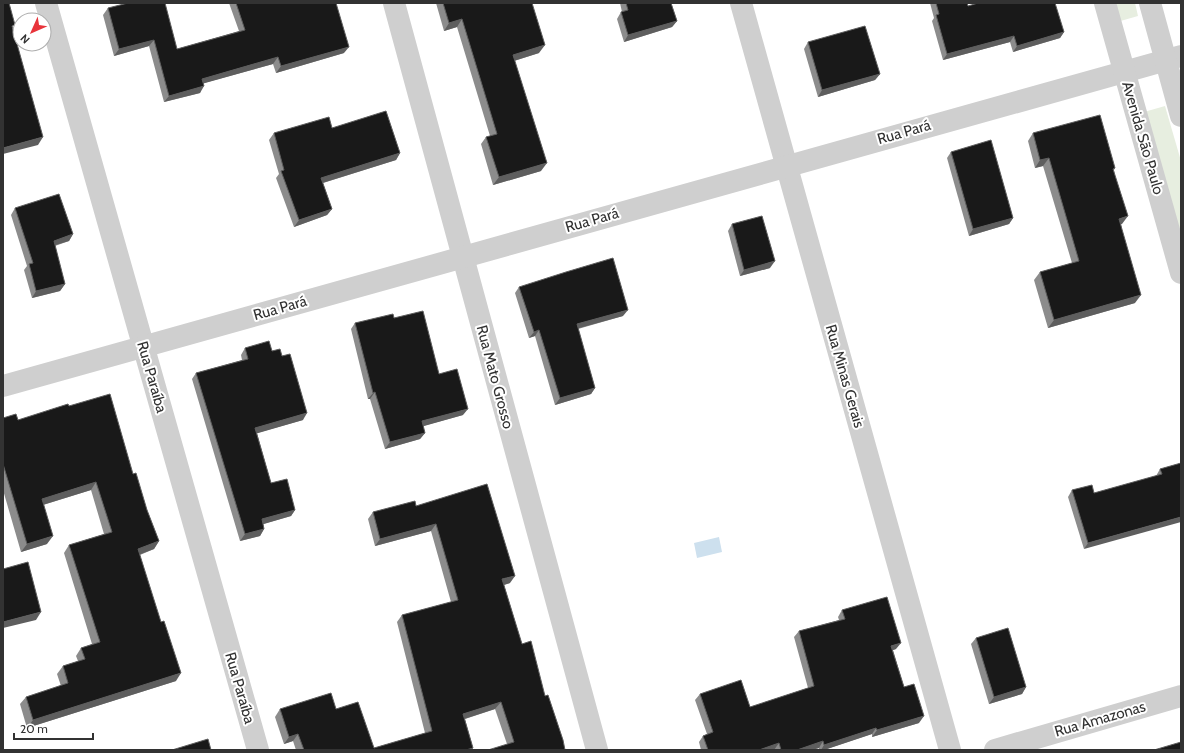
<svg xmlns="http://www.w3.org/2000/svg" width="1184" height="753" viewBox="0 0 1184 753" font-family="Cabin,sans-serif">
  <rect width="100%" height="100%" fill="#fff"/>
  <g fill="#e7eee0">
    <path d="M1112,3H1135L1138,16L1117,22Z"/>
    <path d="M1165,106L1181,161V241L1144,112Z"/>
  </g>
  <path fill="#cde0ee" d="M719,537L722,552L697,558L694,543Z"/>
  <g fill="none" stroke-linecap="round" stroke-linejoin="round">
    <g stroke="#cfcfcf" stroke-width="22">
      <path d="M46,3L258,750"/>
      <path d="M394,3L597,750"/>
      <path d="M741,3L950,750"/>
      <path d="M3,386L1181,56"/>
      <path d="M995,750L1181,696"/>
    </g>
    <g stroke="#cfcfcf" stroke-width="22">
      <path d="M1105,3L1181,273"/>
      <path d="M1150,3L1181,116"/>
    </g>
  </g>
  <g fill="#8c8c8c">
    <path d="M229,3H336L344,53L276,73L273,64L204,83L200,93L164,102L149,46L114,56L103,15L108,8L177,49L239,31Z"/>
    <path d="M436,3H532L539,53L514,61L541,171L493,185L481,144L486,137L490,136L457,27L444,31Z"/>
    <path d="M620,3H671L677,21L672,27L624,42L617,19L621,12H622Z"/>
    <path d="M930,3H967L968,6L1064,32L1060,38L1013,52L1010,42L943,60L932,21L934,18Z"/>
    <path d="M808,42L880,74L875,80L818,97L804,49Z"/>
    <path d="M332,128L400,153L396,160L323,183L332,209L327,215L294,227L276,178L279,174L269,140L274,133Z"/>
    <path d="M1033,133L1115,168L1114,170L1122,224H1121L1135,303L1048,328L1034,280L1040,272L1072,263L1043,166L1035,168L1028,141Z"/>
    <path d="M951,152L1013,218L1009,224L969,236L947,158Z"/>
    <path d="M15,208L73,234L69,241L55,246L65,284L60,291L32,298L24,270L27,266L11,215Z"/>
    <path d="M732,224L770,268L740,276L728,231Z"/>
    <path d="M519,287L623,316L578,329L595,388L591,394L555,405L535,336L529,338L515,293Z"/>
    <path d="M394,318L439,374L463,415L423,426L425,433L420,439L385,449L370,399H368L351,329L355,323Z"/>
    <path d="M245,348L272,351L303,420L257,433L271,483L295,510L291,516L263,524L264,529L260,536L240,541L192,379L196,373L242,360L241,355Z"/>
    <path d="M69,406L133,474L159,541L154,549L140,555L176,681L27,728L20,704L26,697L61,686L57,674L63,666L78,661L76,656L81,648L92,644L64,553L69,545L104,534L91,490L43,505L47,544L21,552L3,490V418L18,420Z"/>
    <path d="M1181,463L1084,549L1068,497L1072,490L1094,493L1156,476L1160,469Z"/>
    <path d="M416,506L510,583L504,585L522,644L545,696L563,740L507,744L495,709L465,719L473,748L472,750H296L293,741L284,744L275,717L280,709H336L374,748L425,733L397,622L402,615L451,602L431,531L375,546L368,519L373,512Z"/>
    <path d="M842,610L896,649L893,650L904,687L919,723L872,737V734L824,750H819V748L812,750H701L699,742L703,736L707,734L695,700L700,694L750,707L808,688L794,637L799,631L839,620L838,617Z"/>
    <path d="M976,638L1026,687L1022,694L989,704L971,644Z"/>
  </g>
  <g fill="#5e5e5e">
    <path d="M462,19L457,27L444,31L449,23Z"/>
    <path d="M677,21L672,27L624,42L628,35Z"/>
    <path d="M1064,32L1060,38L1013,52L1017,46Z"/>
    <path d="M1014,36L1010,42L943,60L947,54Z"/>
    <path d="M154,40L149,46L114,56L119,49Z"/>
    <path d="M545,45L539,53L507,63L513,55Z"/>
    <path d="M349,47L344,53L276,73L281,66Z"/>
    <path d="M278,57L273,64L198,85L202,79Z"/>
    <path d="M880,74L875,80L818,97L822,90Z"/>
    <path d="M204,86L200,93L164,102L169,96Z"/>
    <path d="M43,137L38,145L3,154V148Z"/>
    <path d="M400,153L396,160L316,185L321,178Z"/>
    <path d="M1049,158L1043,166L1035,168L1040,160Z"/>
    <path d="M547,163L541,171L493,185L499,177Z"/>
    <path d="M332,209L327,215L294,227L299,220Z"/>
    <path d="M1128,216L1122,224L1113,227L1119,219Z"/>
    <path d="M1013,218L1009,224L969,236L973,229Z"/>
    <path d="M73,234L69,241L49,247L54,241Z"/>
    <path d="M775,261L770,268L740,276L744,270Z"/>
    <path d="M65,284L60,291L32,298L36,291Z"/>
    <path d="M1141,295L1135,303L1048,328L1054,320Z"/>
    <path d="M628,310L623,316L572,330L577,324Z"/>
    <path d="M539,330L535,336L529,338L534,332Z"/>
    <path d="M595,388L591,394L555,405L560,398Z"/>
    <path d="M375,392L370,399H368L373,393Z"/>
    <path d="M468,409L463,415L417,428L422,421Z"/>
    <path d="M307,413L303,420L251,435L255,428Z"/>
    <path d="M425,433L420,439L385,449L390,442Z"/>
    <path d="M96,482L91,490L36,507L42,499Z"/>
    <path d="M295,510L291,516L257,526L262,519Z"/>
    <path d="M1181,517V522L1084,549L1088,543Z"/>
    <path d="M436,524L431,531L375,546L380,539Z"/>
    <path d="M264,529L260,536L240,541L245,534Z"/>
    <path d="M53,536L47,544L21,552L27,544Z"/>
    <path d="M159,541L154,549L133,557L138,549Z"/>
    <path d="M515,576L510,583L497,587L502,579Z"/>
    <path d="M41,612L36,620L3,628V622Z"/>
    <path d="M901,643L896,649L887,652L891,646Z"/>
    <path d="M181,673L176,681L27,728L33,720Z"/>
    <path d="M1026,687L1022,694L989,704L994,697Z"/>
    <path d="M501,702L495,709L458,721L463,714Z"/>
    <path d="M924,716L919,723L872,737L877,730Z"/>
    <path d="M876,728L872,734L824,750H821L824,745Z"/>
    <path d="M298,734L293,741L284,744L289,737Z"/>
    <path d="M823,741L819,748L812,750H797Z"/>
    <path d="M779,743L774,750H759Z"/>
  </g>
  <g fill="#191919" stroke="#5e5e5e">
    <path d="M3,3H9L15,25L12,26L43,137L3,148Z"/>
    <path d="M128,3H165L177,49L245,30L236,3H336L349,47L281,66L278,57L202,79L204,86L169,96L154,40L119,49L108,8Z"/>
    <path d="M443,3H532L545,45L513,55L547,163L499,177L486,137L497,134L462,19L449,23Z"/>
    <path d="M626,3H671L677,21L628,35L621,12L628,10Z"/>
    <path d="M936,3H967L968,6L978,3H1055L1064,32L1017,46L1014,36L947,54L936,15L939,14Z"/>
    <path d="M865,26L880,74L822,90L808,42Z"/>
    <path d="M386,111L400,153L321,178L332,209L299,220L281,171L284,170L274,133L329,117L332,128Z"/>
    <path d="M1100,115L1115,168L1113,169L1128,216L1119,219L1141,295L1054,320L1040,272L1079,261L1049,158L1040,160L1033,133Z"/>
    <path d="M991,140L1013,218L973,229L951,152Z"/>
    <path d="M59,194L73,234L54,241L65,284L36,291L29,264L33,263L15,208Z"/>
    <path d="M762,216L775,261L744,270L732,224Z"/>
    <path d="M613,258L628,310L577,324L595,388L560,398L539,330L534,332L519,287L566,272Z"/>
    <path d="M423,311L439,374L457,369L468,409L422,421L425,433L390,442L375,392L373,393L355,323L393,314L394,318Z"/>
    <path d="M269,341L272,351L280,349L282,356L290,354L307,413L255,428L271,483L287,479L295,510L262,519L264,529L245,534L196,373L248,359L245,348Z"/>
    <path d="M110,394L133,474L136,473L147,510L159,541L138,549L161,622L164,621L181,673L33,720L26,697L68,683L63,666L85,659L81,648L100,642L69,545L112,532L96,482L42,499L53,536L27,544L3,464V418L16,414L18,420L68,404L69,406Z"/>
    <path d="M1181,463V517L1088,543L1072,490L1092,485L1094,493L1162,474L1160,469Z"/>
    <path d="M487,484L515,576L502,579L522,644L531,641L545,696L548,695L563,740L565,750H488L514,742L501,702L463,714L473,748L466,750H304L298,734L289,737L280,709L331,693L336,709L358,702L374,748L432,731L402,615L458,600L436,524L380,539L373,512L415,501L416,506Z"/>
    <path d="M28,562L41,612L3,622V569Z"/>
    <path d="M887,597L901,643L891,646L904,687L914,684L924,716L877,730L876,728L824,745L823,741L797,750H781L779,743L759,750H708L703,736L713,732L700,694L741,680L750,707L814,686L799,631L845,619L842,610Z"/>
    <path d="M1008,628L1026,687L994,697L976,638Z"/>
    <path d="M208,739L211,750H172Z"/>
    <path d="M1181,742V750H1154Z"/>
  </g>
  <g text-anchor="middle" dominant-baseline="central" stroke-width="4" stroke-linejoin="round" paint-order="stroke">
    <g font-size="15" fill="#323232" stroke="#fff">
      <text transform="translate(904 132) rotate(-16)">Rua Pará</text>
      <text transform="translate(1143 138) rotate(74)">Avenida São Paulo</text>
      <text transform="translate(592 220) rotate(-16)">Rua Pará</text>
      <text transform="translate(280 308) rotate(-16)">Rua Pará</text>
      <text transform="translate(845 376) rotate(74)">Rua Minas Gerais</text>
      <text transform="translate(152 377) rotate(74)">Rua Paraíba</text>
      <text transform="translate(495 377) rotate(75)">Rua Mato Grosso</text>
      <text transform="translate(240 688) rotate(74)">Rua Paraíba</text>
      <text transform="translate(1100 719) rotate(-16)">Rua Amazonas</text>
    </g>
  </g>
  <rect width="1184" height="753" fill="none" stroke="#323232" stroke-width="8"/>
  <g transform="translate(32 32) rotate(225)"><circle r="19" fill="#ffffff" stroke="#adadad"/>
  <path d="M0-3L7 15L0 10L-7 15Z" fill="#e8343b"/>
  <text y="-6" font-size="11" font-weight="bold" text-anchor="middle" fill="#323232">N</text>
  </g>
  <path d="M14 733v6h79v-6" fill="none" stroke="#323232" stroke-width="2"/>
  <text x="20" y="733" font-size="12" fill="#323232" stroke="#ffffff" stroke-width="3" paint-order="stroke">20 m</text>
</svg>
